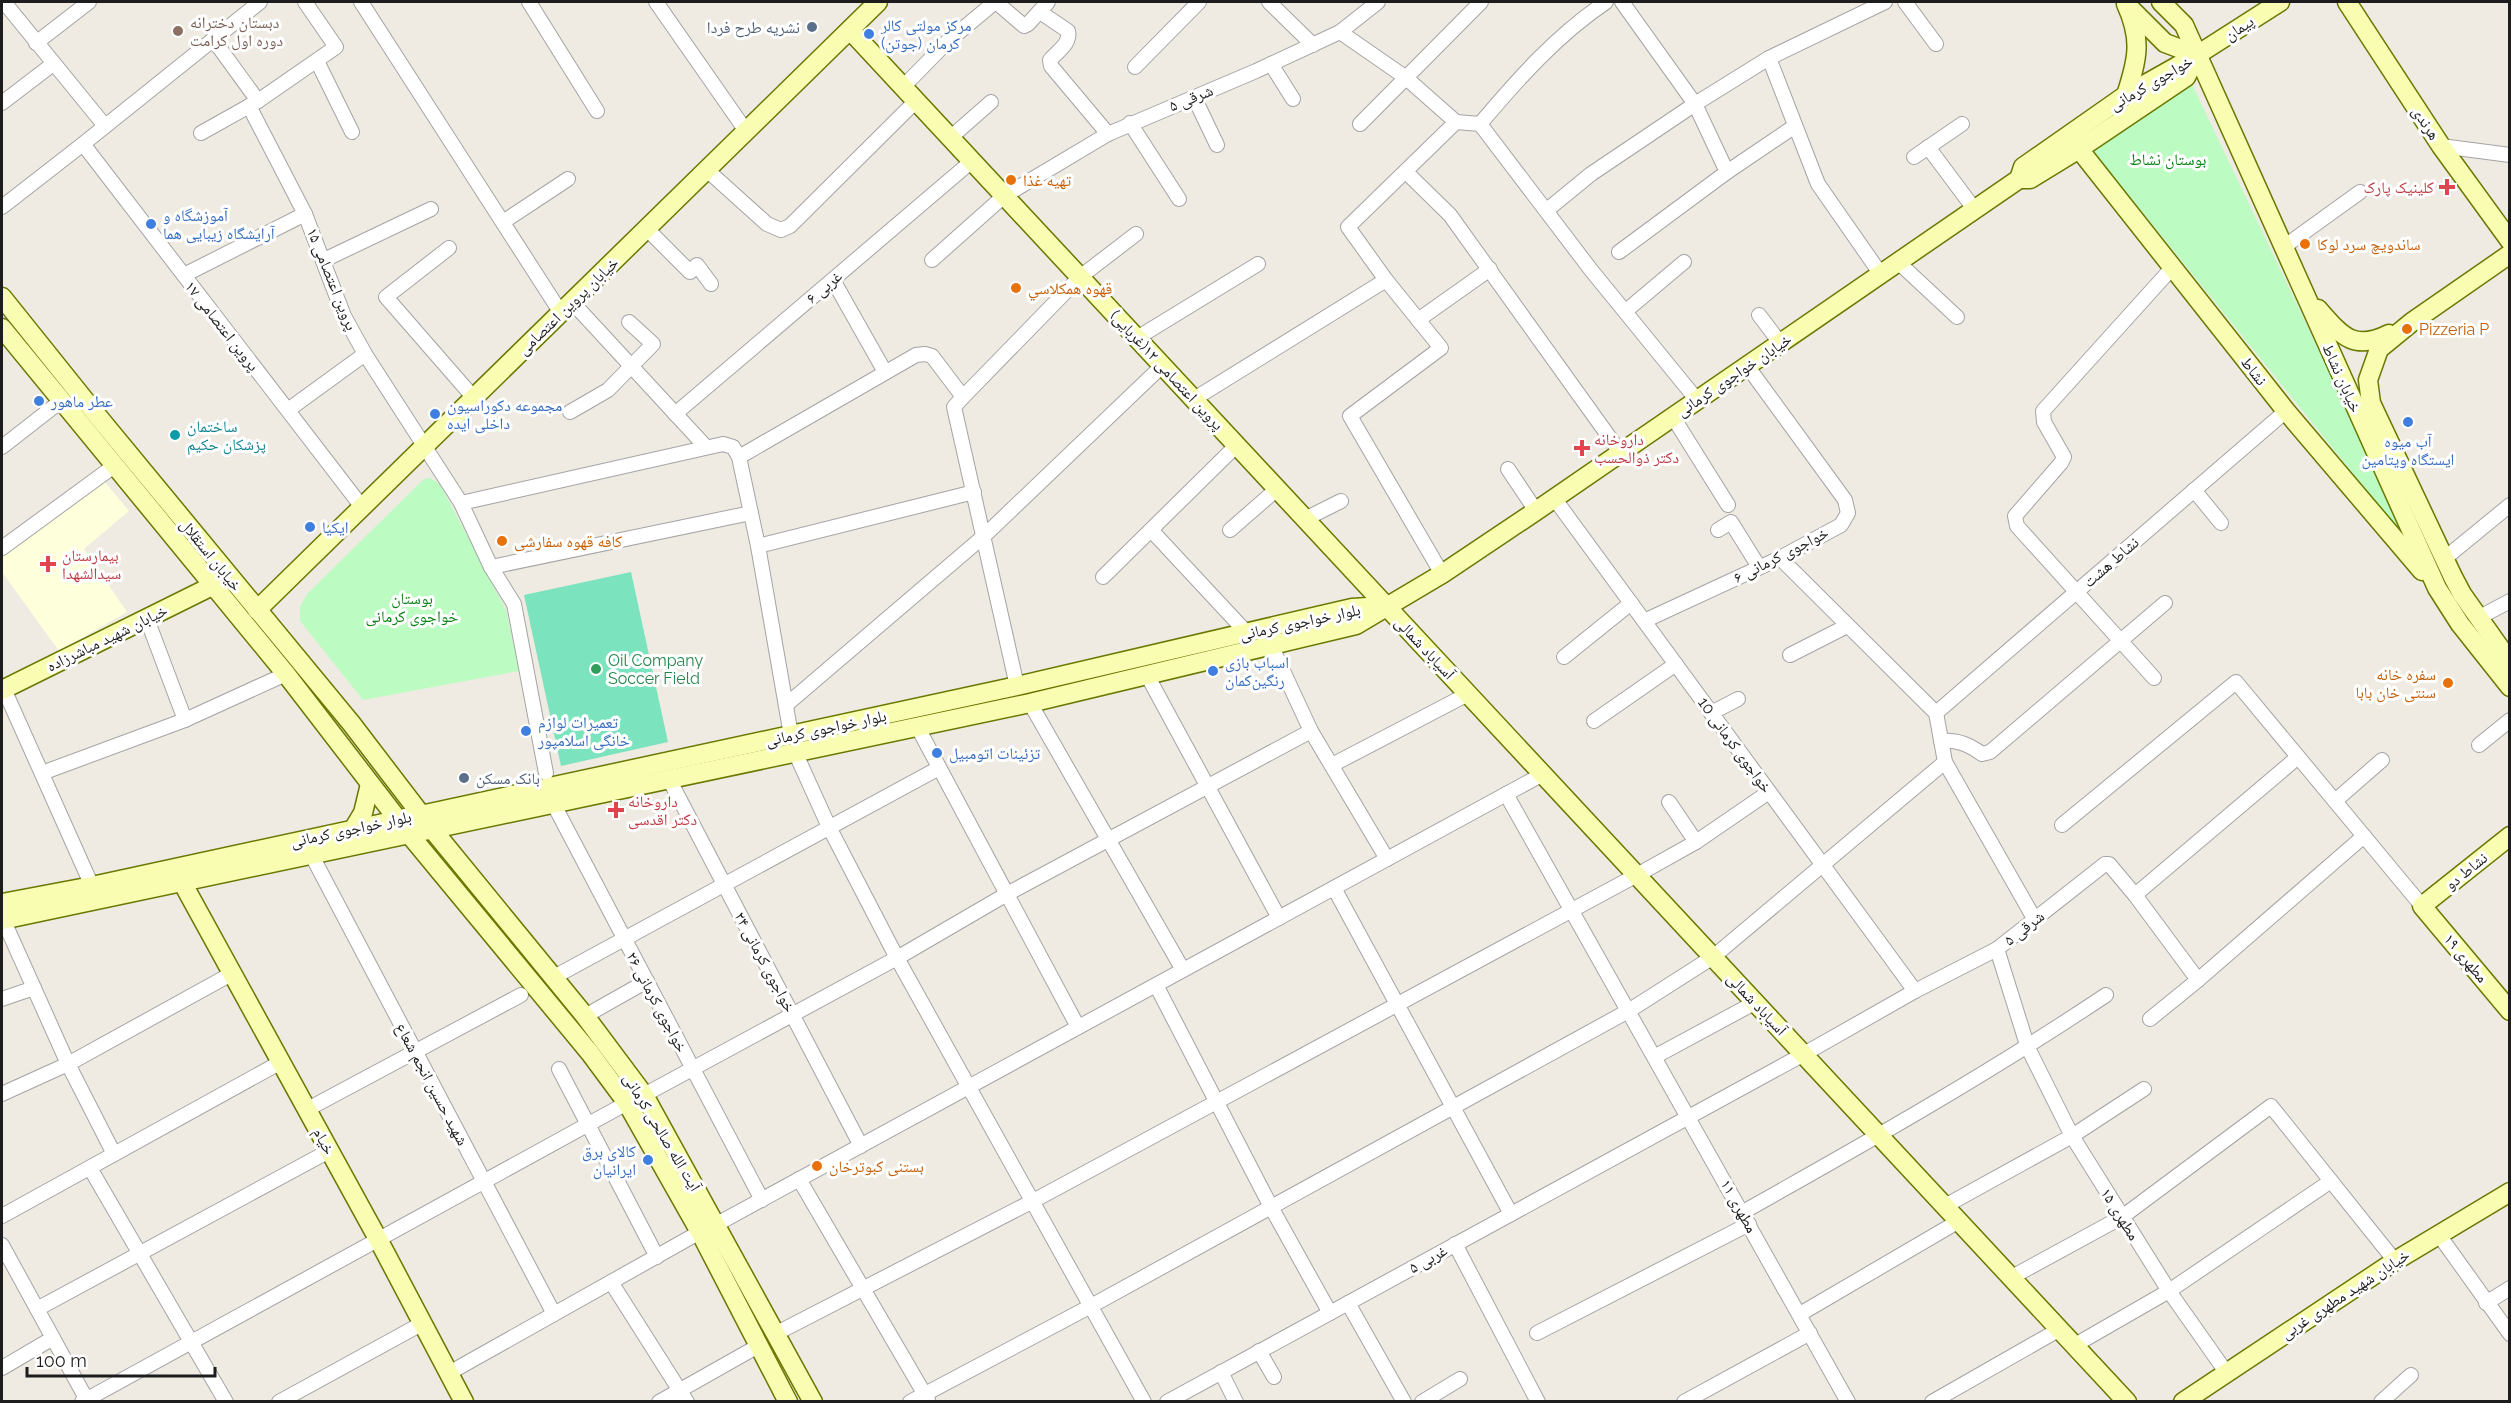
<svg xmlns="http://www.w3.org/2000/svg" width="2511" height="1403" viewBox="0 0 2511 1403" font-family="Raleway,'Noto Naskh Arabic',sans-serif">
  <rect width="100%" height="100%" fill="#efebe2"/>
  <path fill="#feffdb" d="M104,481L129,511L84,549L127,612L59,651L2,572V555Z"/>
  <g fill="#bcfcc2">
    <path d="M2190,80L2413,548L2090,147Z"/>
    <path d="M430,478L440,484L506,610L519,671L363,700L300,621V606L308,593L424,479Z"/>
  </g>
  <path fill="#7be3bd" d="M631,572L668,742L561,766L524,595Z"/>
  <g fill="none" stroke-linecap="round" stroke-linejoin="round">
    <defs>
      <g id="street">
        <path d="M4,2L105,126"/>
        <path d="M361,2L561,313"/>
        <path d="M529,2L597,111"/>
        <path d="M656,2L746,131"/>
        <path d="M996,2L1024,26L1028,24L1048,2"/>
        <path d="M1269,2L1313,45"/>
        <path d="M1622,2L1695,104L1769,58L1885,2"/>
        <path d="M1905,2L1936,44"/>
        <path d="M1040,12L1068,31C1071,43 1058,51 1050,60L1051,66L1108,134"/>
        <path d="M1340,32L1405,77L1456,122"/>
        <path d="M213,39L258,101"/>
        <path d="M36,43L89,2"/>
        <path d="M1769,58L1818,184L1880,273"/>
        <path d="M317,61L352,132"/>
        <path d="M1271,64L1293,99"/>
        <path d="M1135,67L1199,2"/>
        <path d="M903,87L947,42L995,2"/>
        <path d="M1194,97L1217,145"/>
        <path d="M2,103L53,64"/>
        <path d="M249,106L305,214L344,316L365,354L461,503L491,567L514,604L546,773"/>
        <path d="M1456,122L1480,124L1591,270L1697,400"/>
        <path d="M1130,123L1179,199"/>
        <path d="M1360,124L1481,2"/>
        <path d="M1480,124C1518,79 1557,35 1606,2"/>
        <path d="M201,133L258,101L336,47L305,2"/>
        <path d="M950,138L991,102"/>
        <path d="M83,144L362,507"/>
        <path d="M2441,146L2510,155"/>
        <path d="M1928,147L1975,210"/>
        <path d="M1914,157L1962,124"/>
        <path d="M707,170L767,224L781,230L790,226L916,101"/>
        <path d="M1406,172L1450,215L1620,452"/>
        <path d="M2,207L83,144L260,2"/>
        <path d="M1547,210L1591,174L1695,104L1727,172"/>
        <path d="M503,222L568,179"/>
        <path d="M647,229L690,272L697,265L711,284"/>
        <path d="M2285,246L2360,192"/>
        <path d="M449,248L386,297L474,398"/>
        <path d="M1619,252L1727,172L1795,126"/>
        <path d="M324,260L431,209"/>
        <path d="M932,260L1004,196L1108,134L1256,71L1340,32L1378,2"/>
        <path d="M1898,262L1957,317"/>
        <path d="M184,275L305,214"/>
        <path d="M833,280L885,372"/>
        <path d="M572,302L706,447"/>
        <path d="M1627,310L1684,262"/>
        <path d="M1759,315L1781,344"/>
        <path d="M1418,320L1490,269"/>
        <path d="M1137,338L1258,264"/>
        <path d="M963,397L954,407L1017,686"/>
        <path d="M1194,399L1386,280"/>
        <path d="M288,410L365,354"/>
        <path d="M570,412L608,390L653,344L629,322"/>
        <path d="M675,414L972,161"/>
        <path d="M1673,417L1728,505"/>
        <path d="M2,447L61,401"/>
        <path d="M739,457L916,355L925,354L932,356L963,397L1080,277L1136,234"/>
        <path d="M1508,469L1536,511"/>
        <path d="M2194,490L2221,523"/>
        <path d="M1554,498L1915,991"/>
        <path d="M461,503L723,444L733,447L739,457L758,546L791,735"/>
        <path d="M1305,519L1341,501"/>
        <path d="M1151,530L1247,633"/>
        <path d="M1230,530L1277,489"/>
        <path d="M1718,530L1731,522L1759,567"/>
        <path d="M758,546L974,492"/>
        <path d="M2,548L114,466"/>
        <path d="M1780,558L1936,713L1945,762L2035,920"/>
        <path d="M2444,559L2510,505"/>
        <path d="M491,567L751,513"/>
        <path d="M1442,574L1350,416L1441,348L1386,280L1348,227L1456,122"/>
        <path d="M1103,577L1237,445"/>
        <path d="M2478,618L2510,601"/>
        <path d="M147,619L185,720"/>
        <path d="M1644,621L1780,558L1841,525L1848,513L1845,500L1748,367"/>
        <path d="M1271,645L1311,731L1387,859"/>
        <path d="M1790,655L1847,626"/>
        <path d="M1564,657L1631,603"/>
        <path d="M1147,675L1279,918"/>
        <path d="M2154,678L2017,526L2015,516L2061,463L2064,457L2044,422L2043,411L2172,268"/>
        <path d="M4,689L92,886"/>
        <path d="M1030,703L1183,970"/>
        <path d="M786,705L984,536L1162,366"/>
        <path d="M1711,713L1738,699"/>
        <path d="M1936,713L2286,411"/>
        <path d="M1594,721L1676,664"/>
        <path d="M917,726L1078,1027"/>
        <path d="M1941,741C1958,740 1968,744 1982,754L1990,752L2165,603"/>
        <path d="M2479,745L2510,720"/>
        <path d="M795,752L829,827L897,958L1144,1402"/>
        <path d="M1332,765L1468,694"/>
        <path d="M42,773L185,720L286,674"/>
        <path d="M669,779L861,1146"/>
        <path d="M1506,794L1848,1402"/>
        <path d="M2335,801L2382,760"/>
        <path d="M1669,802L1696,842"/>
        <path d="M553,803L762,1200"/>
        <path d="M2062,825L2236,682L2422,906"/>
        <path d="M311,854L554,1314"/>
        <path d="M1334,888L1511,1214"/>
        <path d="M2135,895L2298,757"/>
        <path d="M3,919L68,1064L114,1154"/>
        <path d="M1997,949L2028,1048L2072,1136L2169,1291L2226,1372"/>
        <path d="M554,977L939,768"/>
        <path d="M1156,985L1271,1207L1330,1313"/>
        <path d="M2,999L34,988"/>
        <path d="M585,1016L647,981"/>
        <path d="M2150,1019L2198,980L2364,836"/>
        <path d="M1656,1056L1756,1002"/>
        <path d="M559,1069L657,1257"/>
        <path d="M2,1094L68,1064L233,973"/>
        <path d="M644,1095L897,958L1007,894L1311,731"/>
        <path d="M306,1110L521,995"/>
        <path d="M90,1168L226,1402"/>
        <path d="M799,1179L928,1400"/>
        <path d="M1945,1206L2072,1136L2144,1089"/>
        <path d="M1743,1212C1866,1143 1988,1074 2106,995"/>
        <path d="M2,1216L281,1062"/>
        <path d="M717,1224L1543,774"/>
        <path d="M2439,1235L2510,1334"/>
        <path d="M1455,1244L1538,1402"/>
        <path d="M2,1245L88,1402"/>
        <path d="M2012,1277L2122,1217L2271,1106L2395,1261"/>
        <path d="M611,1282L687,1402"/>
        <path d="M1348,1303L1404,1402"/>
        <path d="M2486,1303L2510,1288"/>
        <path d="M37,1309L329,1151"/>
        <path d="M1800,1314L1959,1221"/>
        <path d="M1537,1333L1749,1224"/>
        <path d="M775,1334L1033,1201L1637,875L1696,842L1769,792"/>
        <path d="M2075,1345L2169,1291L2331,1181"/>
        <path d="M1259,1351L1274,1377"/>
        <path d="M2,1368L53,1338"/>
        <path d="M1221,1372L1236,1402"/>
        <path d="M449,1373L700,1232"/>
        <path d="M82,1402L627,1103"/>
        <path d="M279,1402L423,1323"/>
        <path d="M659,1402L760,1345"/>
        <path d="M910,1402L1091,1306L1630,1010L1713,957L1945,762"/>
        <path d="M1167,1402L1804,1054L1915,991L1997,949L2105,864H2109L2135,895L2198,980"/>
        <path d="M1422,1402L1460,1379"/>
        <path d="M1684,1402L1810,1333"/>
        <path d="M1932,1402L2060,1329"/>
        <path d="M2381,1402L2411,1375"/>
      </g>
      <g id="secondary">
        <path d="M2161,2L2184,25L2437,588L2460,624L2510,687"/>
        <path d="M2347,2L2441,146L2510,241"/>
        <path d="M2131,9L2165,43L2197,55"/>
        <path d="M850,30L2127,1402"/>
        <path d="M2126,95C2138,59 2142,39 2126,4"/>
        <path d="M2079,149L2286,411L2422,571"/>
        <path d="M2019,179L2023,167L2126,95L2197,55L2280,2"/>
        <path d="M2019,179H2030L2079,149L2186,77L2197,55"/>
        <path d="M2510,254L2412,322L2379,349L2368,380L2371,403L2453,577L2462,594L2510,662"/>
        <path d="M2,297L91,408L351,723L432,829L585,1016L644,1095L813,1402"/>
        <path d="M2318,309C2341,335 2353,352 2389,334"/>
        <path d="M2,328L286,674L409,834L590,1053L627,1103L700,1232L788,1402"/>
        <path d="M257,610L878,2"/>
        <path d="M2,690L212,586"/>
        <path d="M354,828L363,813L370,784"/>
        <path d="M2510,836L2422,906L2510,1011"/>
        <path d="M182,882L378,1239L464,1402"/>
        <path d="M2,903L92,886L1017,686L1352,608L1384,606"/>
        <path d="M2,920L1030,703L1356,625L1442,574L1536,511L2019,179"/>
        <path d="M2183,1402L2395,1261L2510,1192"/>
      </g>
    </defs>
    <use href="#street" stroke="#a4a4a4" stroke-width="16"/>
    <use href="#secondary" stroke="#697800" stroke-width="21"/>
    <use href="#street" stroke="#fff" stroke-width="14"/>
    <use href="#secondary" stroke="#f8fdb2" stroke-width="18"/>
  </g>
  <g fill="#5c6f8a" stroke="#fff" stroke-width="2">
    <circle cx="812" cy="27" r="6"/>
    <circle cx="464" cy="778" r="6"/>
  </g>
  <circle fill="#8d6e63" stroke="#fff" stroke-width="2" cx="178" cy="31" r="6"/>
  <g fill="#3f7fe0" stroke="#fff" stroke-width="2">
    <circle cx="869" cy="34" r="6"/>
    <circle cx="151" cy="224" r="6"/>
    <circle cx="39" cy="401" r="6"/>
    <circle cx="435" cy="414" r="6"/>
    <circle cx="2408" cy="422" r="6"/>
    <circle cx="310" cy="527" r="6"/>
    <circle cx="1213" cy="671" r="6"/>
    <circle cx="526" cy="731" r="6"/>
    <circle cx="937" cy="753" r="6"/>
    <circle cx="648" cy="1160" r="6"/>
  </g>
  <g fill="#e8710a" stroke="#fff" stroke-width="2">
    <circle cx="1011" cy="180" r="6"/>
    <circle cx="2305" cy="244" r="6"/>
    <circle cx="1016" cy="288" r="6"/>
    <circle cx="2407" cy="329" r="6"/>
    <circle cx="502" cy="541" r="6"/>
    <circle cx="2448" cy="683" r="6"/>
    <circle cx="817" cy="1166" r="6"/>
  </g>
  <g fill="#e0444e" stroke="#fff" stroke-width="2">
    <path d="M2444 178h6v6h6v6h-6v6h-6v-6h-6v-6h6z"/>
    <path d="M1579 439h6v6h6v6h-6v6h-6v-6h-6v-6h6z"/>
    <path d="M45 555h6v6h6v6h-6v6h-6v-6h-6v-6h6z"/>
    <path d="M613 801h6v6h6v6h-6v6h-6v-6h-6v-6h6z"/>
  </g>
  <circle fill="#0f9aa8" stroke="#fff" stroke-width="2" cx="175" cy="435" r="6"/>
  <circle fill="#2e9e5b" stroke="#fff" stroke-width="2" cx="596" cy="669" r="6"/>
  <g text-anchor="middle" dominant-baseline="central" stroke-width="6" stroke-linejoin="round" paint-order="stroke">
    <g font-size="16" fill="#785e54" stroke="#fff" text-anchor="start">
      <text x="190" y="22">دبستان دخترانه<tspan x="190" dy="18">دوره اول کرامت</tspan></text>
    </g>
    <g font-size="16" fill="#366cbe" stroke="#fff" text-anchor="start">
      <text x="881" y="25">مرکز مولتی کالر<tspan x="881" dy="18">کرمان (جوتن)</tspan></text>
      <text x="163" y="215">آموزشگاه و<tspan x="163" dy="18">آرایشگاه زیبایی هما</tspan></text>
      <text x="51" y="401">عطر ماهور</text>
      <text x="447" y="405">مجموعه دکوراسیون<tspan x="447" dy="18">داخلی ایده</tspan></text>
      <text x="2408" y="441" text-anchor="middle">آب میوه<tspan x="2408" dy="18">ایستگاه ویتامین</tspan></text>
      <text x="322" y="527">ایکیا</text>
      <text x="1225" y="662">اسباب بازی<tspan x="1225" dy="18">رنگین‌کمان</tspan></text>
      <text x="538" y="722">تعمیرات لوازم<tspan x="538" dy="18">خانگی اسلامپور</tspan></text>
      <text x="949" y="753">تزئینات اتومبیل</text>
      <text x="636" y="1151" text-anchor="end">کالای برق<tspan x="636" dy="18">ایرانیان</tspan></text>
    </g>
    <g font-size="16" fill="#4e5e75" stroke="#fff" text-anchor="end">
      <text x="800" y="27">نشریه طرح فردا</text>
      <text x="476" y="778" text-anchor="start">بانک مسکن</text>
    </g>
    <g font-size="16" fill="#1d1d1d" stroke="#fff">
      <text transform="translate(2239 28) rotate(-33)">پیمان</text>
      <text transform="translate(2151 83) rotate(-30)">خواجوی کرمانی</text>
      <text transform="translate(1191 98) rotate(-22)">شرقی ۵</text>
      <text transform="translate(2426 123) rotate(57)">هرندی</text>
      <text transform="translate(332 279) rotate(68)">پروین اعتصامی ۱۵</text>
      <text transform="translate(824 287) rotate(-40)">غربی ۶</text>
      <text transform="translate(568 306) rotate(-44)">خیابان پروین اعتصامی</text>
      <text transform="translate(222 326) rotate(52)">پروین اعتصامی ۱۷</text>
      <text transform="translate(1167 370) rotate(47)">پروین اعتصامی ۱۲(غربایی)</text>
      <text transform="translate(2254 371) rotate(52)">نشاط</text>
      <text transform="translate(1734 375) rotate(-34)">خیابان خواجوی کرمانی</text>
      <text transform="translate(2342 378) rotate(66)">خیابان نشاط</text>
      <text transform="translate(211 555) rotate(51)">خیابان استقلال</text>
      <text transform="translate(1781 555) rotate(-27)">خواجوی کرمانی ۶</text>
      <text transform="translate(2111 562) rotate(-41)">نشاط هشت</text>
      <text transform="translate(1300 622) rotate(-12)">بلوار خواجوی کرمانی</text>
      <text transform="translate(107 638) rotate(-26)">خیابان شهید مباشرزاده</text>
      <text transform="translate(1425 648) rotate(47)">آسیاباد شمالی</text>
      <text transform="translate(826 728) rotate(-12)">بلوار خواجوی کرمانی</text>
      <text transform="translate(1735 745) rotate(54)">خواجوی کرمانی 10</text>
      <text transform="translate(351 829) rotate(-12)">بلوار خواجوی کرمانی</text>
      <text transform="translate(2466 871) rotate(-39)">نشاط دو</text>
      <text transform="translate(2024 928) rotate(-38)">شرقی ۵</text>
      <text transform="translate(2466 958) rotate(50)">مطهری ۱۹</text>
      <text transform="translate(765 962) rotate(62)">خواجوی کرمانی ۲۴</text>
      <text transform="translate(657 1002) rotate(62)">خواجوی کرمانی ۲۶</text>
      <text transform="translate(1757 1004) rotate(47)">آسیاباد شمالی</text>
      <text transform="translate(432 1084) rotate(62)">شهید حسین انجم شعاع</text>
      <text transform="translate(662 1132) rotate(59)">آیت الله صالحی کرمانی</text>
      <text transform="translate(324 1141) rotate(61)">خیام</text>
      <text transform="translate(1739 1206) rotate(61)">مطهری ۱۱</text>
      <text transform="translate(2120 1214) rotate(58)">مطهری ۱۵</text>
      <text transform="translate(1428 1259) rotate(-29)">۵ غربی</text>
      <text transform="translate(2345 1294) rotate(-33)">خیابان شهید مطهری غربی</text>
    </g>
    <g font-size="16" fill="#058112" stroke="#fff">
      <text x="2168" y="159">بوستان نشاط</text>
      <text x="412" y="598">بوستان<tspan x="412" dy="18">خواجوی کرمانی</tspan></text>
    </g>
    <g font-size="16" fill="#c56008" stroke="#fff" text-anchor="start">
      <text x="1023" y="180">تهیه غذا</text>
      <text x="2317" y="244">ساندویچ سرد لوکا</text>
      <text x="1028" y="288">قهوه همكلاسي</text>
      <text x="2419" y="329">Pizzeria P</text>
      <text x="514" y="541">کافه قهوه سفارشی</text>
      <text x="2436" y="674" text-anchor="end">سفره خانه<tspan x="2436" dy="18">سنتی خان بابا</tspan></text>
      <text x="829" y="1166">بستنی کبوترخان</text>
    </g>
    <g font-size="16" fill="#be3a42" stroke="#fff" text-anchor="start">
      <text x="2434" y="187" text-anchor="end">کلینیک پارک</text>
      <text x="1594" y="439">داروخانه<tspan x="1594" dy="18">دکتر ذوالحسب</tspan></text>
      <text x="62" y="555">بیمارستان<tspan x="62" dy="18">سیدالشهدا</tspan></text>
      <text x="628" y="801">داروخانه<tspan x="628" dy="18">دکتر اقدسی</tspan></text>
    </g>
    <g font-size="16" fill="#0d838f" stroke="#fff" text-anchor="start">
      <text x="187" y="426">ساختمان<tspan x="187" dy="18">پزشکان حکیم</tspan></text>
    </g>
    <g font-size="16" fill="#27864d" stroke="#fff" text-anchor="start">
      <text x="608" y="660">Oil Company<tspan x="608" dy="18">Soccer Field</tspan></text>
    </g>
  </g>
  <rect width="2511" height="1403" fill="none" stroke="#1d1d1d" stroke-width="6"/>
  <path d="M27 1367v9h188v-9" fill="none" stroke="#1d1d1d" stroke-width="3"/>
  <text x="36" y="1367" font-size="18" fill="#1d1d1d" stroke="#ffffff" stroke-width="4.5" paint-order="stroke">100 m</text>
</svg>
